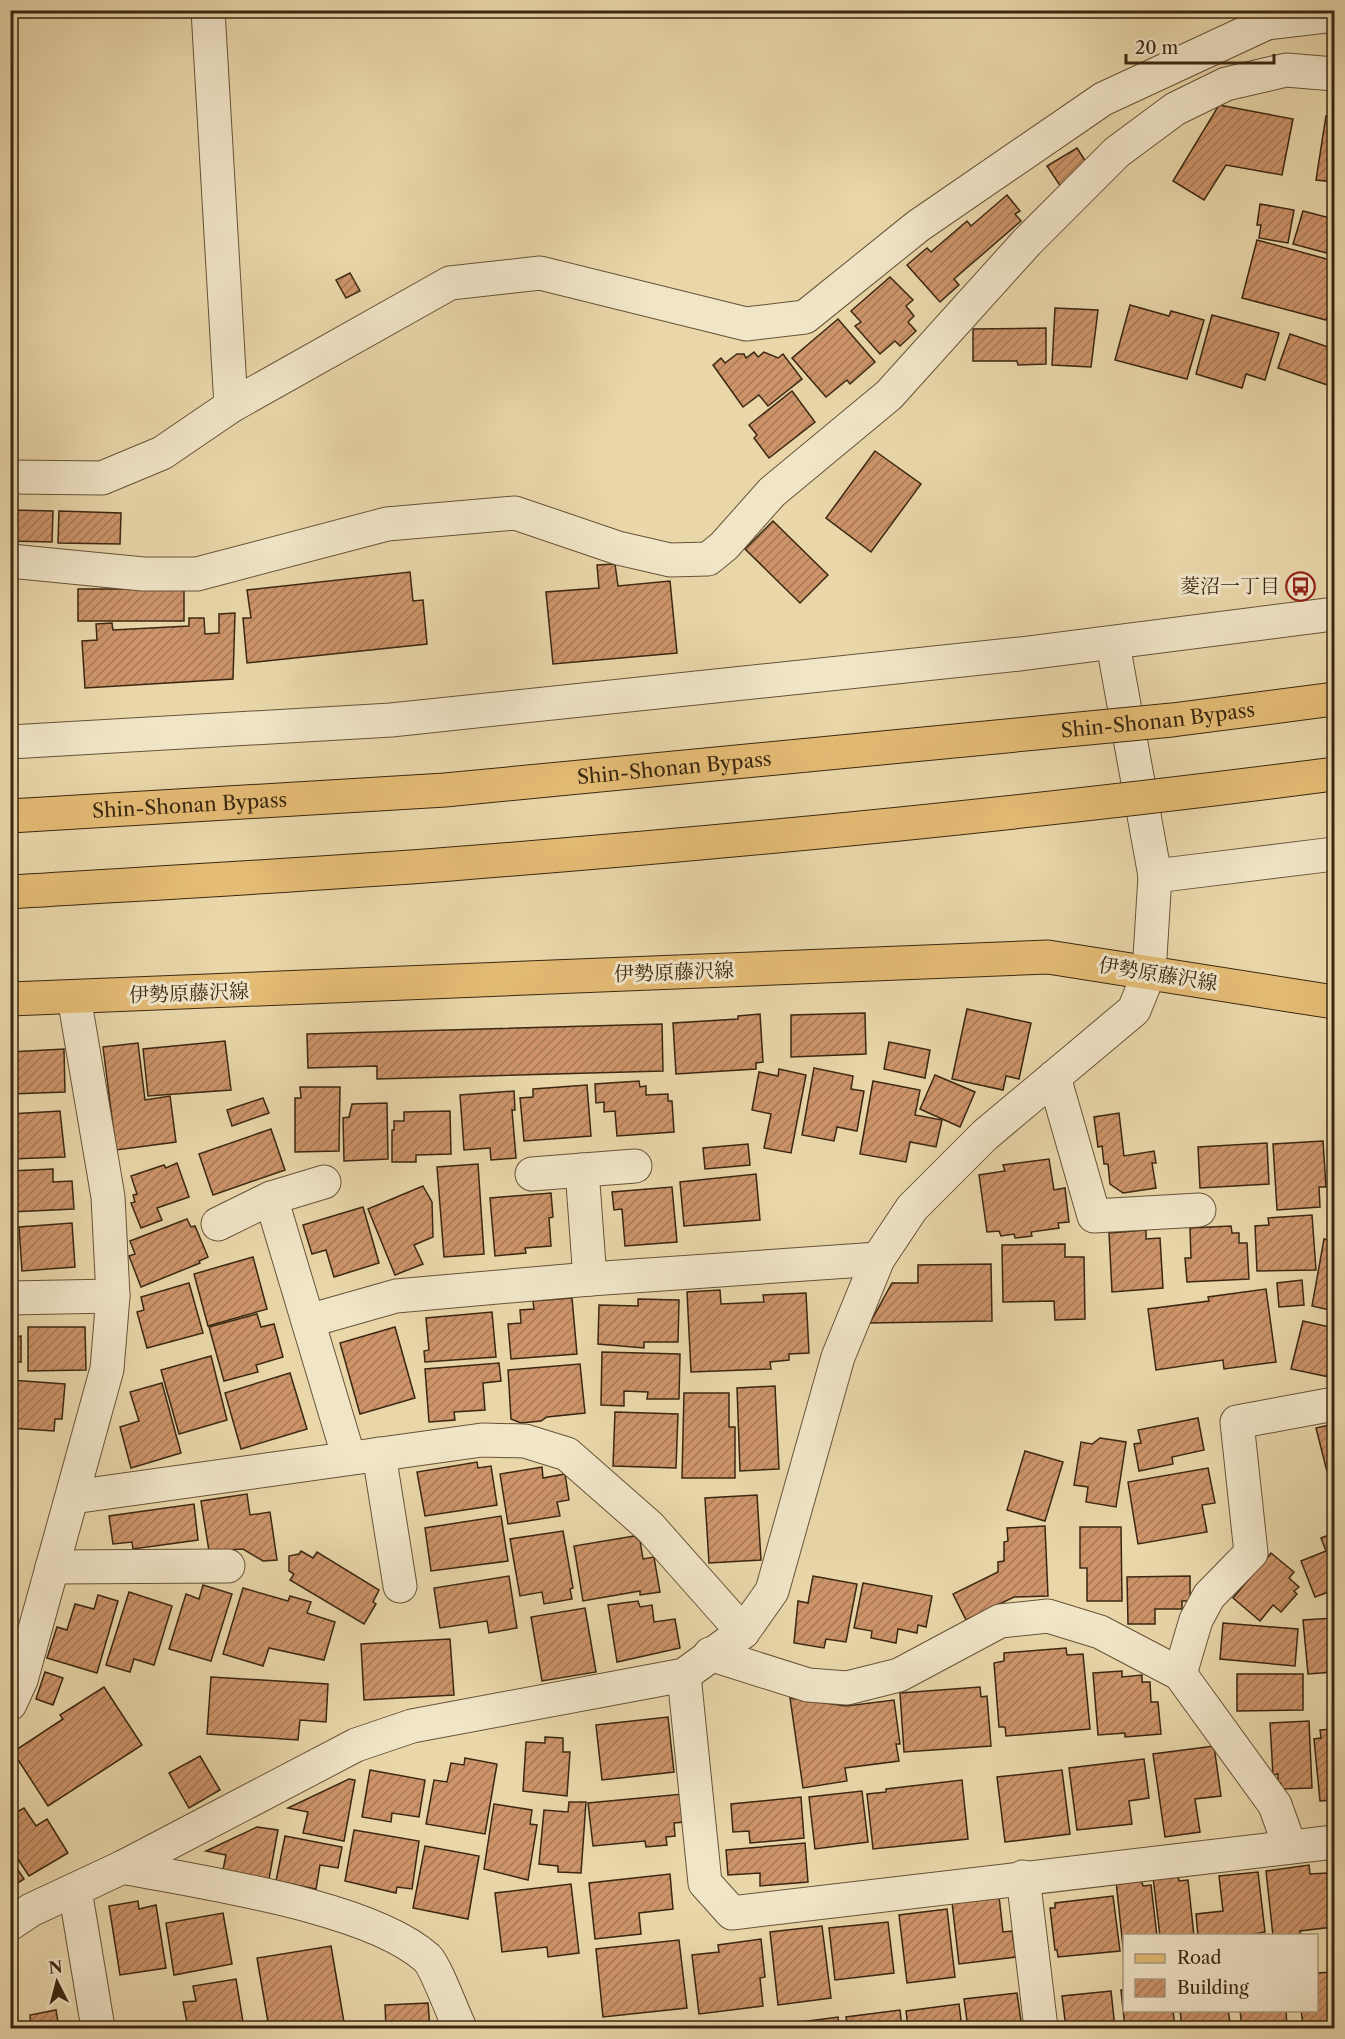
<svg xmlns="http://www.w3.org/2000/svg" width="1345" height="2039" viewBox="0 0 1345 2039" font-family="'Libre Caslon Text','Noto Serif JP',serif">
  <defs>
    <pattern id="building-hatch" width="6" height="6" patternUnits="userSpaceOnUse" patternTransform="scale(1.5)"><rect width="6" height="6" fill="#cd946a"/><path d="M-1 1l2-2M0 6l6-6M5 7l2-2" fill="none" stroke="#a87956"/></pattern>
  </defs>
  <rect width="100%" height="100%" fill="#e9d7aa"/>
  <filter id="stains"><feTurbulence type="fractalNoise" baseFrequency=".00333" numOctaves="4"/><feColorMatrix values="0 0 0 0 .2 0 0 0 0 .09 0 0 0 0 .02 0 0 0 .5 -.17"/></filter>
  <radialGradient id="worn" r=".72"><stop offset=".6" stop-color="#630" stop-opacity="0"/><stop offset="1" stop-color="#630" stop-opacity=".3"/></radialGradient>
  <g fill="url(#building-hatch)" stroke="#3b2711" stroke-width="1.5">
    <path d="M1219,105L1293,119L1282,175L1226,165L1204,200L1173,181Z"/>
    <path d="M1326,116L1334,118V182L1316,180Z"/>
    <path d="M1077,148L1086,162L1061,187L1047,166Z"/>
    <path d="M1007,195L1020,211L1015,214L1021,221L954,279L959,285L940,302L907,265L927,248L931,252L967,221L971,226Z"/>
    <path d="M1260,204L1294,210L1288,243L1259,238L1261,225H1257Z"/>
    <path d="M1303,211L1334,219V255L1293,244Z"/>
    <path d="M1257,240L1334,261V294L1326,320L1242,298Z"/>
    <path d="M350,273L360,291L346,298L336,280Z"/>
    <path d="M890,277L913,300L906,306L914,316L908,322L916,331L900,346L895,341L880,354L855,326L861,322L851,311Z"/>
    <path d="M1130,305L1169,316L1171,311L1204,320L1187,379L1115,360Z"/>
    <path d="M1055,308L1098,310L1091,367L1052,365Z"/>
    <path d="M1212,315L1279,333L1265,380L1246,374L1242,388L1196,374Z"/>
    <path d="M838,319L875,362L850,384L847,380L826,397L792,358Z"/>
    <path d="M1046,328V364L1018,365L1017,361H973V329Z"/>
    <path d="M1290,334L1334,349L1333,387L1278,368Z"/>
    <path d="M754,352L758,357L764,352L778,358L783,354L802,379L768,406L759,395L743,407L713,365L721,358L725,363L737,354H744L746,358Z"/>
    <path d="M792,391L815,422L769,458L754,438L757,435L749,425Z"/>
    <path d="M875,451L921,484L871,552L826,518Z"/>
    <path d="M10,510L53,511L52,542L10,541Z"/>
    <path d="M59,511L121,513L120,544L58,543Z"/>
    <path d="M773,521L828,575L800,603L745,549Z"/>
    <path d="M615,564L618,586L670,581L677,653L553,664L546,592L599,588L597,565Z"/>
    <path d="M410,572L413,601L423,600L427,644L247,663L243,618H251L247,590Z"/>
    <rect x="78" y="589" width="106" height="32"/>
    <path d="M235,613L233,679L85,688L82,641L97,640L96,624L112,623L113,630L189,626V618H204L205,634L219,633V614Z"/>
    <path d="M967,1009L1031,1023L1019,1079L1006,1076L1003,1090L952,1079Z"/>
    <path d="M865,1013L866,1054L791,1057V1015Z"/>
    <path d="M760,1014L763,1062L756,1063V1069L676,1074L673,1023L738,1019V1016Z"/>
    <path d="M662,1024L663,1071L377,1079V1066L308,1068L307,1034Z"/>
    <path d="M225,1041L231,1090L148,1096L143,1049Z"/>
    <path d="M889,1042L930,1050L925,1078L884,1069Z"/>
    <path d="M138,1043L145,1100L170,1096L176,1142L116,1150L103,1047Z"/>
    <path d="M64,1049L65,1092L10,1094V1052Z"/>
    <path d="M814,1068L853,1076L851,1089L864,1091L857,1131L837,1127L834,1141L802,1135Z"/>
    <path d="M779,1069L806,1075L791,1153L764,1148L771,1114L752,1110L759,1072L778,1076Z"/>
    <path d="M935,1075L975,1092L960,1127L920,1109Z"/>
    <path d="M639,1081L640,1087L646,1086V1095L668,1094V1101H672L674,1132L617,1136L615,1111L604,1112V1102L596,1103L595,1084Z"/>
    <path d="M873,1081L920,1090L915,1115L942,1120L936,1147L910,1142L906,1162L860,1154Z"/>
    <path d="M587,1085L591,1136L524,1141L520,1098L533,1097V1089Z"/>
    <path d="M300,1087H340L339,1151L295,1152V1098H301Z"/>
    <path d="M514,1091L515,1110H512L516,1158L491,1160L490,1148L464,1150L460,1095Z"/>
    <path d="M263,1098L269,1113L232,1126L227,1110Z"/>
    <path d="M387,1103L388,1159L344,1161L343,1118L349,1117L352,1104Z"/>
    <path d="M60,1111L65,1157L11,1159L10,1114Z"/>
    <path d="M450,1111L451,1154L416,1155V1162H392V1130H394V1121H404V1112Z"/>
    <path d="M1119,1113L1124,1156L1154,1151L1156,1163H1152L1156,1188L1123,1193L1110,1184L1108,1164H1104L1102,1146L1098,1147L1094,1117Z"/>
    <path d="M271,1129L285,1170L213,1195L199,1154Z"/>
    <path d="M1323,1141L1326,1187H1319L1320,1207L1277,1210L1273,1144Z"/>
    <path d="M1267,1143L1269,1184L1200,1188L1198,1147Z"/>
    <path d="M748,1144L750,1165L705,1169L703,1148Z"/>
    <path d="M1049,1159L1054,1190L1065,1188L1069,1222L1058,1223L1059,1228L1031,1232L1032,1236L1015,1238L1014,1234L1001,1236L999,1231L987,1232L979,1175L1005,1171L1003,1165Z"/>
    <path d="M177,1163L189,1197L157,1208L162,1220L141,1228L131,1203L135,1202L133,1195L137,1194L131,1176L164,1165L166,1168Z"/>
    <path d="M478,1164L484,1254L444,1257L437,1167Z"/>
    <path d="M53,1169V1182L72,1181L74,1209L10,1212V1171Z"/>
    <path d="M756,1174L760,1220L684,1226L680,1182Z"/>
    <path d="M423,1186L432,1202L433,1237L414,1245L423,1264L395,1275L368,1209Z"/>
    <path d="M672,1187L677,1242L625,1246L622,1209L614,1210L612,1192Z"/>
    <path d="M551,1193L553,1217L549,1218L551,1246L525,1248L526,1253L495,1256L490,1198Z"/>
    <path d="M363,1207L379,1263L334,1277L326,1250L312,1254L303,1225Z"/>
    <path d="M1312,1215L1316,1270L1257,1271L1255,1226L1269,1225L1268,1218Z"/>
    <path d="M187,1219L191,1227L195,1226L208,1257L199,1261L200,1263L141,1287L129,1256L135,1254L130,1241Z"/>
    <path d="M72,1223L75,1267L22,1271L19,1227Z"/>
    <path d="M1231,1226L1232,1233H1239V1243H1247L1249,1279L1187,1282L1185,1258H1191L1190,1228Z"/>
    <path d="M1146,1230V1239L1160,1238L1163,1288L1112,1292L1109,1233Z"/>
    <path d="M1324,1239L1334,1241V1311L1312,1306Z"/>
    <path d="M1065,1244V1257H1084L1085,1319L1055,1320L1054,1301L1003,1302L1002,1245Z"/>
    <path d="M253,1257L267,1309L208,1326L194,1274Z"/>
    <path d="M991,1264L992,1321L870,1323L892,1283H918V1265Z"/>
    <path d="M1302,1280L1304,1305L1279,1307L1277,1283Z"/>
    <path d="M189,1283L203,1333L147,1348L137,1312L144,1310L141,1297Z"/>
    <path d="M1266,1289L1276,1362L1224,1369L1223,1360L1156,1370L1148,1309L1209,1301L1208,1297Z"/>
    <path d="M720,1290L721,1304L764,1302L763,1295L806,1293L809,1353L789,1354V1360L770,1362L771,1369L691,1372L687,1292Z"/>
    <path d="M572,1298L577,1354L511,1359L508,1324L521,1323L520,1310L534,1309L533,1301Z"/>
    <path d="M638,1299L679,1300L678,1342H644V1348L598,1344L599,1305L638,1306Z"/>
    <path d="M492,1312L496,1357L425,1362L424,1351L429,1350L426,1318Z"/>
    <path d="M257,1314L261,1327L274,1324L283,1357L256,1365L258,1372L224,1381L209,1327Z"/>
    <path d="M1303,1321L1334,1328V1378L1291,1369Z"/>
    <path d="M28,1327H85L86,1370L28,1371Z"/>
    <path d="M395,1327L415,1398L360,1414L340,1343Z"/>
    <path d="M10,1329H16L17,1337L21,1336V1362H10Z"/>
    <path d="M602,1352L680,1354L679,1399H647L648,1392L624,1391V1406L601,1405Z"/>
    <path d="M211,1356L227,1420L179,1434L161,1370Z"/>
    <path d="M499,1363L501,1381L483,1383L485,1410L454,1412L455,1420L429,1422L425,1369Z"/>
    <path d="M580,1364L585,1413L547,1417L541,1421L521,1423L511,1419L508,1370Z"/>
    <path d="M290,1373L307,1429L241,1449L225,1393Z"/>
    <path d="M10,1380L65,1384L62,1419H55L54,1431L10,1428Z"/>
    <path d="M162,1383L181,1453L131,1468L120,1427L139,1421L130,1392Z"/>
    <path d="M775,1386L779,1469L740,1471L737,1388Z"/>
    <path d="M684,1393H729V1427H735V1478H682Z"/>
    <path d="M615,1412L678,1414L676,1468L613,1466Z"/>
    <path d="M1198,1418L1204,1450L1172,1457L1173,1464L1139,1471L1134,1444L1141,1443L1138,1430Z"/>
    <path d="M1334,1424V1499L1316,1428Z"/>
    <path d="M1100,1438L1126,1442L1116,1507L1086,1502L1088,1487L1074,1485L1081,1442L1092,1444Z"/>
    <path d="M1025,1451L1063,1462L1045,1521L1007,1510Z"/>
    <path d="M477,1462L478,1468L491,1466L497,1505L425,1516L417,1472Z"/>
    <path d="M542,1467L543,1478L565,1474L569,1500L557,1502L560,1516L508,1524L500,1474Z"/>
    <path d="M1208,1468L1215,1503L1202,1505L1207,1532L1138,1544L1128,1482Z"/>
    <path d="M247,1494L250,1515L270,1512L277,1560L263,1561L243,1549L209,1551L201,1501Z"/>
    <path d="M757,1495L761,1560L709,1563L705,1498Z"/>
    <path d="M194,1504L198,1540L133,1549L132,1542L113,1544L109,1516Z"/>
    <path d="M501,1516L508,1561L431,1571L425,1528Z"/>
    <path d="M1045,1526L1048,1596L1014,1597L966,1620L953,1594L998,1572V1562L1004,1561V1542L1008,1541L1007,1528Z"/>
    <path d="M1080,1527H1121L1122,1601H1087V1568H1080Z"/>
    <path d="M563,1531L573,1588L570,1589L572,1599L544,1604L542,1592L520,1596L510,1539Z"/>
    <path d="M1334,1533V1590L1315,1597L1301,1561L1326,1551L1321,1538Z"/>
    <path d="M634,1536L640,1541L643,1559L654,1557L660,1592L640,1595V1591L583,1601L574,1546Z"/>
    <path d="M301,1551L313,1558L317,1552L379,1590L373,1602L376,1604L364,1624L290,1580L294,1574L289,1571V1556L299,1554Z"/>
    <path d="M1271,1553L1294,1572L1289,1578L1299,1587L1294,1591L1297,1594L1281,1612L1273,1605L1260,1621L1233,1598Z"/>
    <path d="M509,1576L517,1628L489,1633L487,1621L440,1628L434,1588Z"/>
    <path d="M813,1576L857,1584L846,1642L826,1639L824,1648L794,1643L798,1601L808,1603Z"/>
    <path d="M1190,1576V1601H1182V1609H1155V1624H1128L1127,1577Z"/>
    <path d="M863,1583L932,1596L926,1627L918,1625L917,1633L898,1629L896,1643L871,1638L872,1631L854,1628Z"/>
    <path d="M203,1585L232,1594L211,1661L169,1649L186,1594L199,1599Z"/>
    <path d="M243,1588L288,1601L290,1596L311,1602L307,1613L335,1622L324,1660L269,1648L263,1666L223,1654Z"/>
    <path d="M129,1592L172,1606L154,1665L134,1659L130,1672L106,1665Z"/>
    <path d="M98,1595L118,1601L97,1673L47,1658L57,1627L67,1630L75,1604L94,1609Z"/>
    <path d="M638,1601L640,1607L652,1605L654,1622L675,1619L680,1648L617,1662L608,1605Z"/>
    <path d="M585,1608L596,1672L542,1681L531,1617Z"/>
    <path d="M1334,1618V1672L1308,1674L1303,1620Z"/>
    <path d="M1223,1623L1298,1629L1295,1666L1220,1659Z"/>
    <path d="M450,1639L454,1695L364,1700L361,1644Z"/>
    <path d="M1066,1648L1067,1655L1083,1654L1090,1729L1006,1736L1005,1727H999L994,1663L1004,1661V1653Z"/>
    <path d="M1122,1671V1677L1142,1675V1682H1150L1151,1702H1158L1161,1734L1125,1737V1733L1098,1735L1093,1673Z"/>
    <path d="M45,1672L63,1678L53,1705L36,1699Z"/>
    <path d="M1237,1674H1303V1710L1237,1711Z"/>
    <path d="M211,1677L328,1684L326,1722L300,1720L298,1740L207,1734Z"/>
    <path d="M104,1687L142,1745L48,1806L13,1752L63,1719L60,1715Z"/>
    <path d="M980,1687L981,1697L987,1696L991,1746L904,1752L900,1693Z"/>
    <path d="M790,1698L846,1706L894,1700L900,1744H896L899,1761L845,1768L847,1781L803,1788Z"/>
    <path d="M668,1717L674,1772L602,1780L596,1725Z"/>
    <path d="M1309,1721L1312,1788L1282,1789L1281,1783H1278V1774L1273,1775L1270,1723Z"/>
    <path d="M1334,1729V1800L1320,1801L1314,1739L1321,1738L1320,1730Z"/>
    <path d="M545,1737L563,1738V1752H570L567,1796L523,1791L526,1742L545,1743Z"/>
    <path d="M1214,1746L1221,1796L1195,1799L1200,1832L1165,1837L1153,1754Z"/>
    <path d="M200,1756L220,1790L189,1808L169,1773Z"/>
    <path d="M465,1758L497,1764L485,1834L426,1824L434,1780L447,1782L451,1763L464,1765Z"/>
    <path d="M1144,1759L1149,1798L1129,1801L1132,1824L1077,1830L1069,1768Z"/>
    <path d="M370,1770L425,1780L419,1817L392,1813L391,1822L362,1817Z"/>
    <path d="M1062,1770L1070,1834L1005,1842L997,1777Z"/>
    <path d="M349,1779L355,1780L344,1841L303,1833L308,1812L288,1808Z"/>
    <path d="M962,1780L968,1839L873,1849L867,1794L886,1792V1789Z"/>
    <path d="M862,1791L868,1842L815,1849L809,1797Z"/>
    <path d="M683,1794L685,1822L674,1823L675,1836L666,1837L667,1845L646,1847L645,1841L593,1846L588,1803Z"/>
    <path d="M801,1797L804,1838L750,1843L749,1831L733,1832L731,1804Z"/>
    <path d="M569,1802H586L581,1873L558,1872V1866L539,1864L544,1810L568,1812Z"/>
    <path d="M494,1804L532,1810L530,1824L537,1825L528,1880L484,1869Z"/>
    <path d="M24,1808L36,1826L47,1819L68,1853L29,1876L10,1847V1812L12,1815Z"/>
    <path d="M257,1827L278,1830L269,1879L223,1870L226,1855L206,1851Z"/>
    <path d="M354,1830L419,1841L412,1889L397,1887L396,1893L345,1881Z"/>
    <path d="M285,1836L342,1847L338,1868L320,1865L316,1889L276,1881Z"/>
    <path d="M805,1843L808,1882L760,1886V1873L728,1875L726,1850Z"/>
    <path d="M425,1846L479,1856L468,1919L413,1908Z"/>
    <path d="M10,1858L24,1879L10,1888Z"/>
    <path d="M1309,1865L1310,1874L1327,1873L1333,1927L1300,1931L1301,1936H1273L1266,1871Z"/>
    <path d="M1258,1872L1265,1932L1245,1936H1198L1196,1914L1223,1911L1219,1876Z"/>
    <path d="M670,1874L673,1909L639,1913L641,1934L595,1939L589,1883Z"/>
    <path d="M1178,1874L1179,1881L1188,1880L1194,1936H1160L1153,1877Z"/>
    <path d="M1141,1879L1143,1886L1151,1885L1157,1936H1124V1957L1116,1881Z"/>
    <path d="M571,1884L579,1953L548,1957L547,1947L502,1952L495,1893Z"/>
    <path d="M999,1896L1003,1932L1012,1931L1016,1957L959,1964L952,1902Z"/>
    <path d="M1113,1896L1120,1951L1058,1957L1057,1950H1055L1050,1908H1055V1903Z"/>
    <path d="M138,1901L139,1909L156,1905L166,1968L120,1975L109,1906Z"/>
    <path d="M947,1909L955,1977L907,1983L899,1915Z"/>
    <path d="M223,1913L232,1964L174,1975L166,1923Z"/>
    <path d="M888,1922L894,1973L835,1980L829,1928Z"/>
    <path d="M822,1926L831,1998L778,2005L770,1932Z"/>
    <path d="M761,1939L765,1977L760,1978L763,2006L699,2014L692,1955L719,1952L718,1945Z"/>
    <path d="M679,1940L687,2008L603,2017L596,1949Z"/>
    <path d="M331,1946L345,2028H269L257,1958Z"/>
    <path d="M1334,1972V2021L1303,2025L1301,2010H1316V1973Z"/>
    <path d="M236,1979L244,2028H188L183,2002L196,2001L193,1986Z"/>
    <path d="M1121,1990H1124V2010H1173L1175,2028H1125Z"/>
    <path d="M1111,1991L1115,2028H1066L1062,1996Z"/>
    <path d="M1017,1993L1022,2028H968L964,1999Z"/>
    <path d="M428,2003L430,2028H386L385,2005Z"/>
    <path d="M959,2004L962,2028H908L906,2011Z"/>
    <path d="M56,2010L59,2028L77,2025V2028H31L30,2015Z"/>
    <path d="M900,2010L902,2028H848L846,2017Z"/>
    <path d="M1180,2010H1228L1231,2028H1182Z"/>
    <path d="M1240,2010H1286L1287,2028H1242Z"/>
    <path d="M838,2017L839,2028H786V2024Z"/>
  </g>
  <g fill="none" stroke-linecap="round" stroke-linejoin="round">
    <defs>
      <g id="minor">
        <path d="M208,10L231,406"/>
        <path d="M10,477L102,478L162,453L231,406L450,283L540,273L746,324L805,317L918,226L1103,99L1267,23L1334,15"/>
        <path d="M10,561L143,574H197L387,524L515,513L618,548L670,560L708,559L724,546L772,492L889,395L1027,242L1117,152L1175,109L1226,84L1286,70L1334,74"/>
        <path d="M10,742L391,720L1020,654L1334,614"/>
        <path d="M1155,876L1334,854"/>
        <path d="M1054,1077L1094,1216L1199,1210"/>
        <path d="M582,1170L590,1279"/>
        <path d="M532,1174L635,1166"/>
        <path d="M324,1182L271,1198L349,1458"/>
        <path d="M218,1224L271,1198"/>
        <path d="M10,1298L113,1296"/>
        <path d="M308,1321L396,1296L590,1279L878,1259"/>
        <path d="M379,1454L400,1586"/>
        <path d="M73,1497L482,1440L525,1441L567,1454L650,1527L743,1632"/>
        <path d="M52,1567L228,1566"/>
        <path d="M710,1654L808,1685L847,1688L899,1675L1000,1621L1048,1616L1100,1632L1180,1674L1275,1805L1290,1847"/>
        <path d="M1180,1674L1196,1620L1209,1596L1251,1553L1237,1422L1334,1404"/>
        <path d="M684,1675L705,1883L732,1913L1334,1842"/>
        <path d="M10,1704L21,1680L107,1369L113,1296L108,1197L74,997"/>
        <path d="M123,1867C203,1883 369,1906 427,1958C436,1967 453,2014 460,2028"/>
        <path d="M1023,1877L1041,2028"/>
        <path d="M75,1890L98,2028"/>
        <path d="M10,1924L31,1910L123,1867L356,1745L412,1726L684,1675L743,1632L772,1591L838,1357L878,1259L912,1208L985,1135L1134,1010L1149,973L1155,876L1113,644"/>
      </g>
      <path id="major" d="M10,999L1048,957L1334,1002"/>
    </defs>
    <use href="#minor" stroke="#665337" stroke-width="35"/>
    <use href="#major" stroke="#3b2711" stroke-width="35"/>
    <use href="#minor" stroke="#f1e5c8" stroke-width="33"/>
    <use href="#major" stroke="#e4bc75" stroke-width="33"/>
    <defs>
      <g id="highway-bridge">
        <path id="s1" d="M10,816L445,790L1172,720L1334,699"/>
        <path d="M10,892C157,883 304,875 451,864C746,841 1041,812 1334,774"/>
      </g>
    </defs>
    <use href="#highway-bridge" stroke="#3b2711" stroke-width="35" stroke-linecap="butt"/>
    <use href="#highway-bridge" stroke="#e4bc75" stroke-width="33"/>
  </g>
  <defs>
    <symbol id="bus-ring" viewBox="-11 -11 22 22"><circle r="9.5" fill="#f1e5c8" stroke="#8f2418" stroke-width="1.5"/><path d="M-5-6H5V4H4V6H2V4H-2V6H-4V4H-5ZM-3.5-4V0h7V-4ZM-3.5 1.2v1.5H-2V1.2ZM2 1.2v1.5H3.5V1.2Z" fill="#8f2418"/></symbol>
  </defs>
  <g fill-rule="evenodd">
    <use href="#bus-ring" x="1284" y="570" width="33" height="33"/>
  </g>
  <g text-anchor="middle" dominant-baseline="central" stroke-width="6" stroke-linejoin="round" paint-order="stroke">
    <g font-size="20" fill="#3b2711" stroke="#f1e5c8" text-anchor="end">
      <text x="1280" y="586">菱沼一丁目</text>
    </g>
    <g font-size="20" fill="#3b2711" stroke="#f1e5c8">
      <text stroke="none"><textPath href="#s1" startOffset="1152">Shin-Shonan Bypass</textPath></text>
      <text stroke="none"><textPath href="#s1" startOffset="666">Shin-Shonan Bypass</textPath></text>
      <text stroke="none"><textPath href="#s1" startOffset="180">Shin-Shonan Bypass</textPath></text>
      <text transform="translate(674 972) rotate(-2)">伊勢原藤沢線</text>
      <text transform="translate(1158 974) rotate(9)">伊勢原藤沢線</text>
      <text transform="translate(189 993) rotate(-2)">伊勢原藤沢線</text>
    </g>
  </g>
  <rect width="1345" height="2039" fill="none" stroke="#e9d7aa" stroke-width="36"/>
  <rect x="12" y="12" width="1321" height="2015" fill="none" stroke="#3b2711" stroke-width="3"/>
  <rect x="18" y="18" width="1309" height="2003" fill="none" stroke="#3b2711" stroke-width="1.5"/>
  <rect x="1123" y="1934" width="195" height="78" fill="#f1e5c8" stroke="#a8997f" stroke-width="1.5"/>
  <rect x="1135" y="1954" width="30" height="9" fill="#e4bc75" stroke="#a8997f" stroke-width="1.5"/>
  <text x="1177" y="1964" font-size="18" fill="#3b2711">Road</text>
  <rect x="1135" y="1979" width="30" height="18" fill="url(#building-hatch)" stroke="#a8997f" stroke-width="1.5"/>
  <text x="1177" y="1994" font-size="18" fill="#3b2711">Building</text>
  <g transform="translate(57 1982) rotate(354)" stroke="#f1e5c8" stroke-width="4.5" paint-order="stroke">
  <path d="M0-4.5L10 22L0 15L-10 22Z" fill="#3b2711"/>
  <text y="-9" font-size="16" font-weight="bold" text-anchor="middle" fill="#3b2711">N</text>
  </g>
  <path d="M1126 54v9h148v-9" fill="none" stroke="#3b2711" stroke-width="3"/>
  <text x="1135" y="54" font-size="18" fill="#3b2711" stroke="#f1e5c8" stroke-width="4.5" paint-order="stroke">20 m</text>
  <rect width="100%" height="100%" filter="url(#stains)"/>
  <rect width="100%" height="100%" fill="url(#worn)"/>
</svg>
